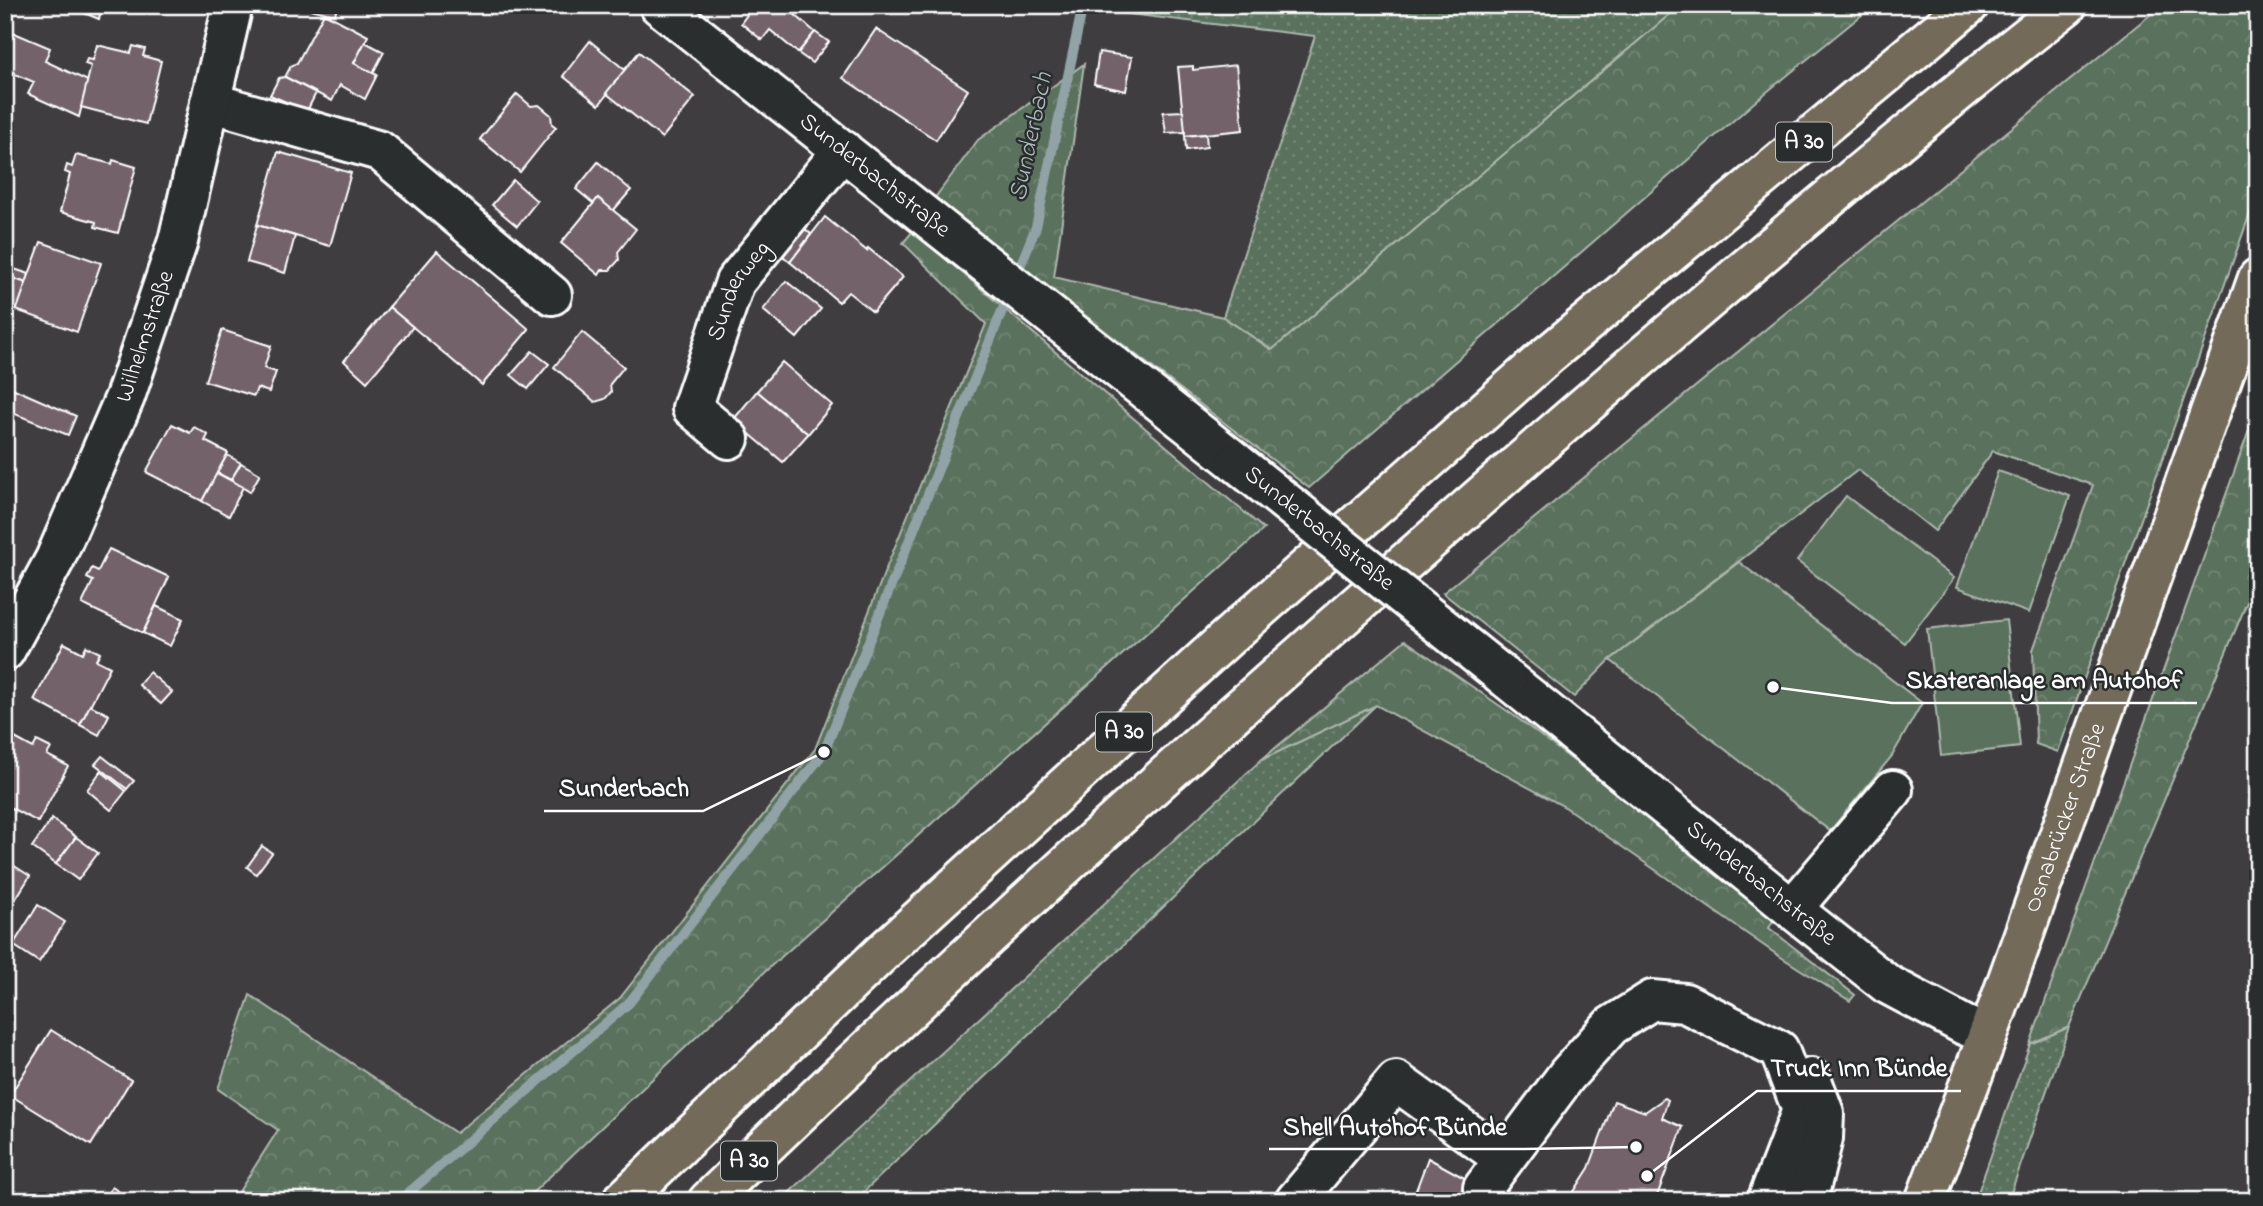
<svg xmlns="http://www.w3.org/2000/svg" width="2263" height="1206" viewBox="0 0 2263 1206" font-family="'Indie Flower',sans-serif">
  <defs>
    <pattern id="grass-dots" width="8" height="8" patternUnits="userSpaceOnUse" patternTransform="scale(1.75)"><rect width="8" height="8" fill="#5a715d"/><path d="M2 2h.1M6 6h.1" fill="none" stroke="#738675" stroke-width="1.8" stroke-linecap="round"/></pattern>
    <pattern id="forest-crowns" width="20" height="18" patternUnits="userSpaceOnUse" patternTransform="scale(1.75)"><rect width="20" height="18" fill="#5a715d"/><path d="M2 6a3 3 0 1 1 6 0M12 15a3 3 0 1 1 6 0" fill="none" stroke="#738675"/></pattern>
  </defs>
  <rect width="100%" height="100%" fill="#403d40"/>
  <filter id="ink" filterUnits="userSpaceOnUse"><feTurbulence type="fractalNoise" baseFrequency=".0143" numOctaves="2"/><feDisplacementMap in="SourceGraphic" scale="14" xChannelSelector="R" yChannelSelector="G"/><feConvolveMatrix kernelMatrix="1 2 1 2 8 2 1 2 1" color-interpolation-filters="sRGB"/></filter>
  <g filter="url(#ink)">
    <g fill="url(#grass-dots)" stroke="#acb8ae" stroke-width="2">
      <path d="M1104,5H1681L1272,350L1223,317L1315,36L1103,11Z"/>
      <path d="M1376,705L854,1201H780L1261,760Z"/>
      <path d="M2069,1027L2008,1201H1975L2030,1044Z"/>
    </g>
    <g fill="url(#forest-crowns)" stroke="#acb8ae" stroke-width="2">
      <path d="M1681,5H1874L1757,100L1309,488L934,199L978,140L1084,64L1054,277L1223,317L1272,350Z"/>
      <path d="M2162,5H2258V191L2058,752L2036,744L2033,650L2093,485L1993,451L1935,531L1858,470L1610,660L1574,697L1443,593Z"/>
      <path d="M913,231L1264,529L771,966L524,1201H233L278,1130L218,1089L250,995L456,1133L620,998L815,749L885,571L986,324L903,243Z"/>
      <path d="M2258,405V576L2069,1027L2030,1044Z"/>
      <path d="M1405,640L1516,717L1776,915L1769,928L1855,995L1850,1001L1773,952L1565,807L1376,705L1261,760Z"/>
    </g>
    <g fill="#5a715d" stroke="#acb8ae" stroke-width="2">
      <path d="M1998,471L2070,496L2029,613L1957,587Z"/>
      <path d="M1846,496L1954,578L1905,643L1797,561Z"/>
      <path d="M1739,562L1922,703L1892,756L1830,831L1610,660Z"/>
      <path d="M2006,620L2020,747L1941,756L1927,629Z"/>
    </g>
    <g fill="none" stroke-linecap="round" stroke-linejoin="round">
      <g stroke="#92a3a7" stroke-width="10">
        <path d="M1016,276L1036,227L1083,5"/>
        <path d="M399,1201L629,1003L824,752L1004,306"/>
      </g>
    </g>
    <g fill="#73626b" stroke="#fff" stroke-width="2">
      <path d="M65,5H102L99,19Z"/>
      <path d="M305,5H337L335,15L305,8Z"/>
      <path d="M754,5H799L793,13L815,32L798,53L770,30L762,40L741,23Z"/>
      <path d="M324,13L368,36L354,63L377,75L365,99L340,85L332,101L285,77L291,66L297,63Z"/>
      <path d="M5,29L50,48L45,61L88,81L79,117L28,94L34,82L5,70Z"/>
      <path d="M876,29L968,90L936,140L843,78Z"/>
      <path d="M815,32L829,42L812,63L798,53Z"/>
      <path d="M590,41L625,70L599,105L563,76Z"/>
      <path d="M365,42L384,52L373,73L354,63Z"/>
      <path d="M97,45L131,53L133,46L145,49L143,56L161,61L146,124L81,107L91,66L85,64L87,59L93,60Z"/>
      <path d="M639,52L695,97L662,138L606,93Z"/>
      <path d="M1099,52L1132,57L1126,91L1094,84Z"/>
      <path d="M1236,65L1243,130L1185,136L1178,67L1193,66V70Z"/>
      <path d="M285,77L316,93L307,111L270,95L279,78Z"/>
      <path d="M517,94L531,106L539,105L551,115L552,124L556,127L520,172L480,139Z"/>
      <path d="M1183,111L1185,132L1166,133L1163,112Z"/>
      <path d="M1206,134L1207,147L1186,150L1185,136Z"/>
      <path d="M278,152L351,173L330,246L257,225Z"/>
      <path d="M76,155L112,164L113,160L136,167L118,233L95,227L96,222L60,212L70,174L65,172L67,165L72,167Z"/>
      <path d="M598,162L631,190L613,211L598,198L594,204L576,189Z"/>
      <path d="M513,180L537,201L517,226L492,205Z"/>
      <path d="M598,198L636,229L618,252L619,260L610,270H602L599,275L561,243Z"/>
      <path d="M825,217L867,251L868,248L903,277L873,312L848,292L839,302L790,262Z"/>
      <path d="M799,224L811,234L790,262L777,251Z"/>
      <path d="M257,225L295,236L285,273L247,262Z"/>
      <path d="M41,242L101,263L77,332L16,310Z"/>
      <path d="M437,251L529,329L482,385L389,307Z"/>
      <path d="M5,266L29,274L26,283L15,279L6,303Z"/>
      <path d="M15,279L26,283L17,309L5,305Z"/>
      <path d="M786,281L821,309L797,338L763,310Z"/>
      <path d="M389,307L413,327L367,382L344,361Z"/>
      <path d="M222,330L271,346L264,368L276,372L269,392L257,388L254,396L205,381Z"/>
      <path d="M582,332L624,367L610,384L611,392L605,399L595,402L554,367Z"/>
      <path d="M532,351L549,364L528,389L511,375Z"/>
      <path d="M782,362L832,405L808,434L757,391Z"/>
      <path d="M12,388L76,416L68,435L5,410Z"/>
      <path d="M757,391L808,434L783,462L733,420Z"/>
      <path d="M172,424L190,433L194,427L208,435L205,441L228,453L202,501L146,472Z"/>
      <path d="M227,455L241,463L231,480L217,473Z"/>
      <path d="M241,463L260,474L250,492L231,480Z"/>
      <path d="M217,473L243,487L229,516L202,501Z"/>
      <path d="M5,532L13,536L5,555Z"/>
      <path d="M109,549L169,577L143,633L82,604L93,581L87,578L92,568L98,571Z"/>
      <path d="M156,606L183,619L170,646L143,633Z"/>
      <path d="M64,643L83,653L86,646L100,653L96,660L110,667L80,725L34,700Z"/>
      <path d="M149,672L172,692L161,704L139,685Z"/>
      <path d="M90,705L109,715L99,735L80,725Z"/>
      <path d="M13,737L33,748L37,741L51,748L47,755L68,766L38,822L5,805V752Z"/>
      <path d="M102,756L134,781L127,789L95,764Z"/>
      <path d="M101,771L126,791L111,810L87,790Z"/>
      <path d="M52,819L76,837L56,864L32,847Z"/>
      <path d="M76,837L98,853L78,880L56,864Z"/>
      <path d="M262,846L272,853L256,874L247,867Z"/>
      <path d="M5,860L30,876L5,916Z"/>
      <path d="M38,905L65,922L39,962L13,945Z"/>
      <path d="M51,1030L131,1080L91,1145L10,1095Z"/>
      <path d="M1665,1098L1668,1100L1662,1118L1683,1127L1655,1201H1568L1589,1168L1614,1101L1645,1112Z"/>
      <path d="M1428,1158L1506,1201H1412Z"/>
      <path d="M112,1187L133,1201H103Z"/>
    </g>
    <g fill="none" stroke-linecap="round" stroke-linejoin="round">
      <defs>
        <g id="minor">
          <path id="s1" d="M659,5L1237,463"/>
          <path d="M210,102L380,151L552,295"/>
          <path id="s2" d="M729,439L692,408L735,282L843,150"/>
          <path id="s3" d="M5,651L55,559L125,397L178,241L233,5"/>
          <path id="s4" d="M1507,679L1792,909L1887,984L1964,1025L1988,1035"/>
          <path d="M1792,909L1893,790"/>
          <path d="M1483,1188L1567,1075L1611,1026L1652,1000L1685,1003L1779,1050L1802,1110L1767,1201"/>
          <path d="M1295,1201L1396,1081L1503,1158"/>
          <path d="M1807,1201L1823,1138L1824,1113L1811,1078"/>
        </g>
        <g id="major">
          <path id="s5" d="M1925,1201L1988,1035L2258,278"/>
        </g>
        <g id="highway">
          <path d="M622,1201L885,950L1228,637L1548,355L1969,5"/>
          <path d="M708,1201C946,971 1191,749 1440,532C1645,352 1853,174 2067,5"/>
        </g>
      </defs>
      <use href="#minor" stroke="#fff" stroke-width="44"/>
      <use href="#major" stroke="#fff" stroke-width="44"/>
      <use href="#highway" stroke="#fff" stroke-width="44"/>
      <use href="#minor" stroke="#2a2d2e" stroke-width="38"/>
      <use href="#major" stroke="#736b5a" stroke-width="38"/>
      <use href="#highway" stroke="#736b5a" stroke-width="38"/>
      <defs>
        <g id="minor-bridge">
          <path id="s6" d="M1237,463L1507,679"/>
        </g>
      </defs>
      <use href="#minor-bridge" stroke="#fff" stroke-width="44" stroke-linecap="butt"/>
      <use href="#minor-bridge" stroke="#2a2d2e" stroke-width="38"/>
    </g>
  </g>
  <g text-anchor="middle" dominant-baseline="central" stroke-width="5" stroke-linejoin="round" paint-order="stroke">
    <g fill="#2a2d2e" stroke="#bfc0c0" stroke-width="2">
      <rect x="1776" y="122.5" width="56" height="39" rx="5"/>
      <rect x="1096" y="712.5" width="56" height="39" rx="5"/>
      <rect x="721" y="1141.5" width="56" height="39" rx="5"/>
    </g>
    <g font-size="23" font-weight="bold" fill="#fff">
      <text x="1804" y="142">A 30</text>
      <text x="1124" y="732">A 30</text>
      <text x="749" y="1161">A 30</text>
    </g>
    <g font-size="24" fill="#fff" stroke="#2a2d2e">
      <text stroke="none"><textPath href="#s1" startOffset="275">Sunderbachstraße</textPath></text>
      <text stroke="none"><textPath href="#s2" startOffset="175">Sunderweg</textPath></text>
      <text stroke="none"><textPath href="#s3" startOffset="345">Wilhelmstraße</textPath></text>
      <text stroke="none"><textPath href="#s6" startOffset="105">Sunderbachstraße</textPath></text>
      <text stroke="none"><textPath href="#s5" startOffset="408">Osnabrücker Straße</textPath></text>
      <text stroke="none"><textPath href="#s4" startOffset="326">Sunderbachstraße</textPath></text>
    </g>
    <g font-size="26" font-style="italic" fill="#adbabd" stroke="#2a2d2e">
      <text transform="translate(1032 137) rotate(-78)">Sunderbach</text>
    </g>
  </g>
  <path fill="none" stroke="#fff" stroke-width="2.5" d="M1773 687L1892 703H2197M824 752L703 811H544M1647 1176L1757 1091H1961M1636 1147L1521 1149H1269"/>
  <g fill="#fff" stroke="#2a2d2e" stroke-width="2.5">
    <circle cx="1773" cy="687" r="7"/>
    <circle cx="824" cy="752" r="7"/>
    <circle cx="1647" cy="1176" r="7"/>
    <circle cx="1636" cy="1147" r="7"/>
  </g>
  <g font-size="26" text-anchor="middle" font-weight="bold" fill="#fff" stroke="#2a2d2e" stroke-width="5" stroke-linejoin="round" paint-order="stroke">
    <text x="2044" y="688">Skateranlage am Autohof</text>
    <text x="624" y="796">Sunderbach</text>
    <text x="1859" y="1076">Truck Inn Bünde</text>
    <text x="1395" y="1135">Shell Autohof Bünde</text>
  </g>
  <rect width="2263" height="1206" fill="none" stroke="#2a2d2e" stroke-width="28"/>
  <rect x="14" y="14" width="2235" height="1178" fill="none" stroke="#fff" stroke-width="2.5" filter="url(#ink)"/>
</svg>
